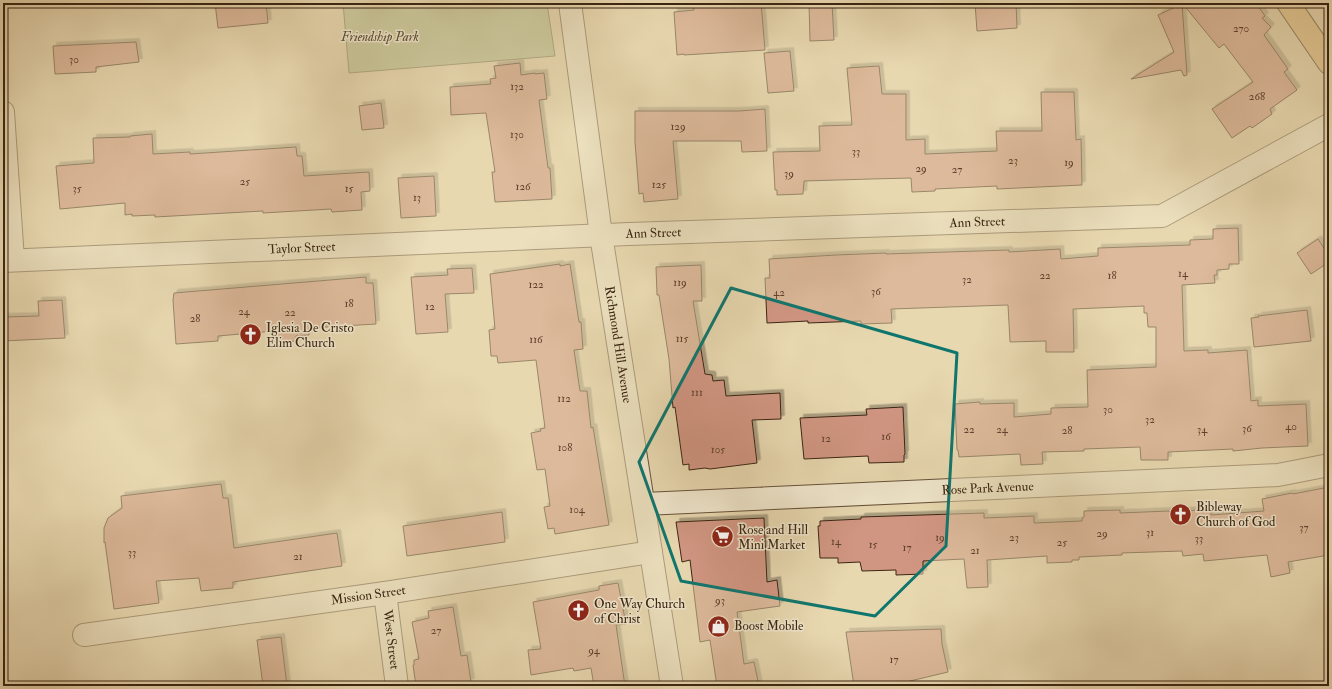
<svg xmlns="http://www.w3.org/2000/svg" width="1332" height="689" viewBox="0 0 1332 689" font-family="'IM FELL Double Pica',serif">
  <defs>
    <filter id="shadow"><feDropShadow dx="3.5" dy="-3.5" stdDeviation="0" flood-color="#0004"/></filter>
  </defs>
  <rect width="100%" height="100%" fill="#e8d8b0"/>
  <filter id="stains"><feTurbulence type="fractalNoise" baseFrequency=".005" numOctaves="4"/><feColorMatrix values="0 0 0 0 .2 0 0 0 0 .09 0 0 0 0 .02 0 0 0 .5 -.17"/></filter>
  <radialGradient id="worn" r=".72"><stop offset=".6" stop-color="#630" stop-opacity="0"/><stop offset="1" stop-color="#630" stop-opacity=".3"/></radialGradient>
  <path fill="#b2bf8e" stroke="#767250" d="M343,3H547L555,56L349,73Z"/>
  <g fill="#d19682" stroke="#3a2512" filter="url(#shadow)">
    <path d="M215,3H266L268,23L218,28Z"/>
    <path d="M693,3H761L765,50L684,55V54L677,55L674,12L694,10Z"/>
    <path d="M809,3H832L834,40L810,41Z"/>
    <path d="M975,3H1016L1017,28L977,31Z"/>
    <path d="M1182,3H1256L1265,16L1262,18L1271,27L1264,35L1288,69L1284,72L1297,90L1270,109L1272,114L1252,128L1250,126L1232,138L1212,109L1253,82L1224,44L1219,48Z"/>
    <path d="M1182,4L1187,75L1184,76L1181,70L1131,79L1174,52L1158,15Z"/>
    <path d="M136,42L139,62L96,67V72L55,74L53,46Z"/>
    <path d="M790,51L794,91L768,93L764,53Z"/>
    <path d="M520,63L521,75L535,73V74L544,73L547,99L539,100L548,168H550L552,199L495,202L492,172H495L486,113L451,115L450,87L491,84L490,79L496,78L494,66Z"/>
    <path d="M879,66L882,94H906V140L925,139V154L997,151L996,131H1042L1041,92H1074L1076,140L1081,139L1082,185L997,189V186L935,189V191L912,192L911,178L871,179L804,181L803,194L777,195V190H775L773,152L820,151L819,126L852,125L847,68Z"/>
    <path d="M381,103L384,128L362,130L359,106Z"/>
    <path d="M765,109L767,151L742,152L741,141H673L678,199L644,202L643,193L639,194L635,142V111H739Z"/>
    <path d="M152,134L153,154L190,152V154L296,147L297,156H302L304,176L369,172L370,191L361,192L362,210L332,212L331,209L263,213V211L155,217V215L132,216V214L125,215V203L60,209L56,166L94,163L93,138L130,137V136Z"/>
    <path d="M434,176L436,216L401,218L398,178Z"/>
    <path d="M1238,228L1239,264H1229V269L1217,270V275H1214L1215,283L1182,285L1184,351L1208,350V353L1247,350L1251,401L1258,400V406L1306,404L1308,446L1262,448L1233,451V449L1168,452V460H1141L1140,447L1084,449V451L1042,452L1043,464L1021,465L1020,454L959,457L958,450H957L955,404L980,402V404L1014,403V417L1051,414V408L1088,407L1087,370L1156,367V327H1148L1147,313H1144V306L1073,309L1074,352H1046V341L1010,342L1008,305L891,309L892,323L861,324V321L808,323V321L767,323L765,278H770L769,259L836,255L886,253V254L1009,250V252L1060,249L1061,259L1098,256V248L1190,245V240L1213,239V229Z"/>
    <path d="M1318,239L1329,256V262L1311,274L1297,253Z"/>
    <path d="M560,264V266L570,264L579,322H581L583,349L574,350L580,391H587L591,428L593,427L609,525L555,534L554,528L548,529L544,507L550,506L545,469L537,470L531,433L541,431L540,429L545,428L536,360L498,363L497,356H491L489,330L495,329L490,274Z"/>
    <path d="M701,265L702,301H693L705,374L712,375L713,381L724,380L726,396L780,393L781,419L752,420L757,463L710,469L705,468L689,470V464L683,465L675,407L673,408L669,359L659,295H657L656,267Z"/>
    <path d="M472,268L474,293L445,294L448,332L416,334L411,277L448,275L447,269Z"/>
    <path d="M366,277V283H373L376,324L309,328V335L296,336V341L277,342L274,331L218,336V341L176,344L173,300L174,293Z"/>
    <path d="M62,300L65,338L3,341V317L39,316L38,301Z"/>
    <path d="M1307,310L1311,341L1254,347L1251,318L1259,317L1258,316Z"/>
    <path d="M903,407L905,454L904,455V462L869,463L868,456L804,459L800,418L867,415L866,409Z"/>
    <path d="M221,484L223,498H228L234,548L337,533L342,566L233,582V588L201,591L199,578L156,581L159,603L114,609L105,542L104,543V528L108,518L122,508L121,496Z"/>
    <path d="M1329,487V555L1288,562L1290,573L1271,577L1267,555L1204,561L1203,554L1183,556L1182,551L1122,553V555L1079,557V560H1072V562L1047,563V556L987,560L988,587L967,588L964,559L923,561V574L896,575V570L862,571L860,562L838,563V558H820L818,526H820V521L861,519V517L984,513V518L1034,516V523L1082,521V518L1084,517V511L1120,510V513L1169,511V512L1211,509V515L1264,511L1262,499L1292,493L1293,494Z"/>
    <path d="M502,512L505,542L407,556L403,526Z"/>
    <path d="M764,518L767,582L777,580L780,606L737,612L744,664L754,662L759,686H717L710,640L700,642L690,560L682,562L676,522Z"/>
    <path d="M618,583L626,624L616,625L625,686H594L591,668L574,671L573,668L531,675L528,650L541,649L533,602L599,590V586Z"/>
    <path d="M453,607L461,656L467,655L471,682L446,686H416L413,665H414V660L419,659L412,622L429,618L428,611Z"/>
    <path d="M941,629L942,644L948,672L889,686H854L846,632Z"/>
    <path d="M281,637L287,686H263L257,640Z"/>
  </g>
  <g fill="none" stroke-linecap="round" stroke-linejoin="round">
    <defs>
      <g id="street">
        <path id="s1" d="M570,3L601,235L672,686"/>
        <path d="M3,112L13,260"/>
        <path id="s2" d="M3,261L629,234L1162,216L1329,125"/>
        <path id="s3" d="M644,504L1278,475L1329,465"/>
        <path id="s4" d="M385,593L397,686"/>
        <path id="s5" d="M84,635L385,593L651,552"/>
      </g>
      <path id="primary" d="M1288,3L1329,63"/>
    </defs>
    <use href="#street" stroke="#66523a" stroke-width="24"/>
    <use href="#primary" stroke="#3a2512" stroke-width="24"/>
    <use href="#street" stroke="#f0e6cc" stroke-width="22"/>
    <use href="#primary" stroke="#e4bc78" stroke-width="22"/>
  </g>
  <path d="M0 0H1332V689H0ZM731,288L957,353L946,546L875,616L681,581L639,462Z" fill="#e8d8b0" fill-opacity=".55" fill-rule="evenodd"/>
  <path fill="none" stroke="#0f766e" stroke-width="3" stroke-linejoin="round" d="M731,288L957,353L946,546L875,616L681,581L639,462Z"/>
  <defs>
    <symbol id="church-disc" viewBox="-11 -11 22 22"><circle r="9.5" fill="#8f2418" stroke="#f0e6cc"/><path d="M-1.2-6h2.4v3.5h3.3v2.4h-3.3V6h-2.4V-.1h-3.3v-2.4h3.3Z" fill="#fff"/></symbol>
    <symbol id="supermarket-disc" viewBox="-11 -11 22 22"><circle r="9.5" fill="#8f2418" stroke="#f0e6cc"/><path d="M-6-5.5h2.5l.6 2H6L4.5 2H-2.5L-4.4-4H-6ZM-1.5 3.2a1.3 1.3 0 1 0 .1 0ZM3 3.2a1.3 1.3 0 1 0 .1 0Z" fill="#fff"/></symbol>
    <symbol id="shop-disc" viewBox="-11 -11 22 22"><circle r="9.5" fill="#8f2418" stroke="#f0e6cc"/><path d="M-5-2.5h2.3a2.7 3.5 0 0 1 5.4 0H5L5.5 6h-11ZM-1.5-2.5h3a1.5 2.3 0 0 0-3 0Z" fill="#fff"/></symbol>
  </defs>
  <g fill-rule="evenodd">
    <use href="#church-disc" x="238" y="322" width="25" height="25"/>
    <use href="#church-disc" x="1168" y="502" width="25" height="25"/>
    <use href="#supermarket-disc" x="710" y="524" width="25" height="25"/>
    <use href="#church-disc" x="566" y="598" width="25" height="25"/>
    <use href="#shop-disc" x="706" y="614" width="25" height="25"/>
  </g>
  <g text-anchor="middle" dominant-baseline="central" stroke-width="3" stroke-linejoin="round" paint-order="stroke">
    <g font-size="11" fill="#60412e">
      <text x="1241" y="28">270</text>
      <text x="74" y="59">30</text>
      <text x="517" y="86">132</text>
      <text x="1257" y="96">268</text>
      <text x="678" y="126">129</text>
      <text x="517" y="134">130</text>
      <text x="856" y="151">33</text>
      <text x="1013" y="160">23</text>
      <text x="1069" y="162">19</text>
      <text x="921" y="168">29</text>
      <text x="957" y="169">27</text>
      <text x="789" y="173">39</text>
      <text x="245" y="181">25</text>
      <text x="659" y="184">125</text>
      <text x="523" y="186">126</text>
      <text x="77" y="188">35</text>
      <text x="349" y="188">15</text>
      <text x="417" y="197">13</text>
      <text x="1183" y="273">14</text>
      <text x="1045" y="275">22</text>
      <text x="1112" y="275">18</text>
      <text x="967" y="279">32</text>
      <text x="680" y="282">119</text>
      <text x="536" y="284">122</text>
      <text x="876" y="291">36</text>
      <text x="779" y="292">42</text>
      <text x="349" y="303">18</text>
      <text x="430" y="306">12</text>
      <text x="244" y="311">24</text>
      <text x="290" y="312">22</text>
      <text x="195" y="318">28</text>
      <text x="682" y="338">115</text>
      <text x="536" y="339">116</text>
      <text x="697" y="392">111</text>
      <text x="564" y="398">112</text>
      <text x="1108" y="409">30</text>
      <text x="1150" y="419">32</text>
      <text x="1291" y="426">40</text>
      <text x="1247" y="428">36</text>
      <text x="969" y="429">22</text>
      <text x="1002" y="429">24</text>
      <text x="1202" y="429">34</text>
      <text x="1067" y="430">28</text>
      <text x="886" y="436">16</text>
      <text x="826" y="438">12</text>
      <text x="565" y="447">108</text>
      <text x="718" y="449">105</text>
      <text x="577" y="509">104</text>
      <text x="1304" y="527">37</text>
      <text x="1150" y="532">31</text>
      <text x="1102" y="533">29</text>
      <text x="940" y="537">19</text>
      <text x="1014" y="537">23</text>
      <text x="1199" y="538">33</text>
      <text x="836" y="541">14</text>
      <text x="1062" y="542">25</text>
      <text x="873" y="544">15</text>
      <text x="907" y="547">17</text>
      <text x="975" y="550">21</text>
      <text x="132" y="552">33</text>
      <text x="298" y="556">21</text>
      <text x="720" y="600">93</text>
      <text x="436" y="630">27</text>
      <text x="594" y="650">94</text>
      <text x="894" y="659">17</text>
    </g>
    <g font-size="13" font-style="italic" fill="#584c31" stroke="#f0e6cc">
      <text x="380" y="37">Friendship Park</text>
    </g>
    <g font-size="13" fill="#3a2512" stroke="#f0e6cc">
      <text stroke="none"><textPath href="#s2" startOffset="975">Ann Street</textPath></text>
      <text stroke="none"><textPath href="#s2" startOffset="651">Ann Street</textPath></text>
      <text stroke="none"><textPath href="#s2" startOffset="299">Taylor Street</textPath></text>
      <text stroke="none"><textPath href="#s1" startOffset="345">Richmond Hill Avenue</textPath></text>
      <text stroke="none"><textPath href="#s3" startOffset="344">Rose Park Avenue</textPath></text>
      <text stroke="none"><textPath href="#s5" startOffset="287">Mission Street</textPath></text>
      <text stroke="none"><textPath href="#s4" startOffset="47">West Street</textPath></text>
    </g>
    <g font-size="13" fill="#3a2512" stroke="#f0e6cc" text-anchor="start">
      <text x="266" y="328">Iglesia De Cristo<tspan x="266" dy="15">Elim Church</tspan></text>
      <text x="1196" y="507">Bibleway<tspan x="1196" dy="15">Church of God</tspan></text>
      <text x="738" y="530">Rose and Hill<tspan x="738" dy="15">Mini Market</tspan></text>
      <text x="594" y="604">One Way Church<tspan x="594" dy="15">of Christ</tspan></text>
      <text x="734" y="626">Boost Mobile</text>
    </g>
  </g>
  <rect width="1332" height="689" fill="none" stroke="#e8d8b0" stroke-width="16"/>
  <rect x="4" y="4" width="1324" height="681" fill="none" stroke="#3a2512" stroke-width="2"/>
  <rect x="8" y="8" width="1316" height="673" fill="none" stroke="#3a2512"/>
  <rect width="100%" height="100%" filter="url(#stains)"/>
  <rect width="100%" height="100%" fill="url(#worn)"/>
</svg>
